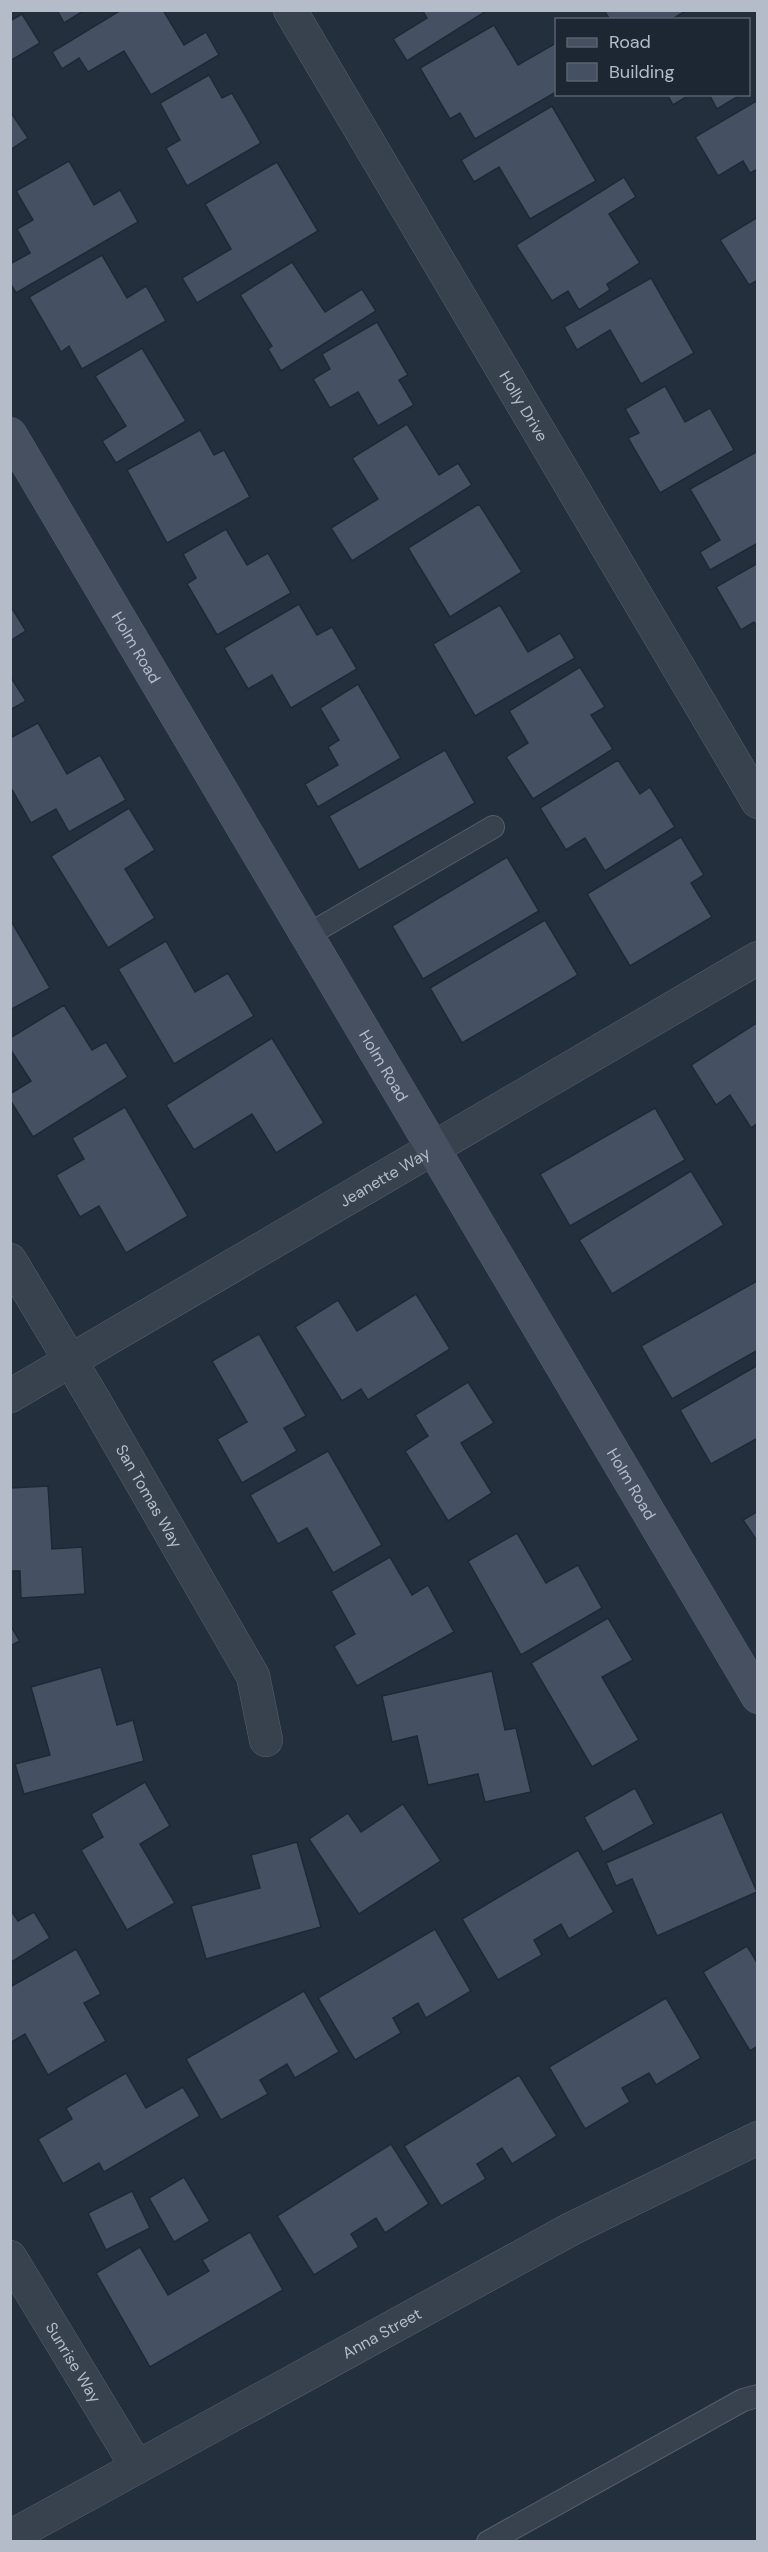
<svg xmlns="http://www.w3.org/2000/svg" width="768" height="2552" viewBox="0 0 768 2552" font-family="'DM Sans',sans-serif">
  <rect width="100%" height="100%" fill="#242f3e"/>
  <g fill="#455162" stroke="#1f2835" stroke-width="1.5">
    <path d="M57,10H85L64,23Z"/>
    <path d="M121,10H163L184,45L206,32L219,55L151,95L124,51L88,72L79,58L62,69L52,52Z"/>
    <path d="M422,10H488L407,61L393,39L427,18Z"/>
    <path d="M604,10H687L671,20H610Z"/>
    <path d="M22,14L40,43L10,61V21Z"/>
    <path d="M494,25L518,65L556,43V92L475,139L460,113L450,119L420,68Z"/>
    <path d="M209,75L222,98L232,93L261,143L187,186L166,148L180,140L160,103Z"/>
    <path d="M667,94H691L673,105Z"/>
    <path d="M709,94H742L717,109Z"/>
    <path d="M758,100V169L750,173L743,161L718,176L695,137Z"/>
    <path d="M552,106L596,181L530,219L499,167L474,182L461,160Z"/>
    <path d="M10,111L28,138L10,150Z"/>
    <path d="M69,161L94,205L120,190L138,222L16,293L10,283V264L30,253L17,229L33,220L16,191Z"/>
    <path d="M277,162L318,231L197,303L182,278L231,249L205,204Z"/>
    <path d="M624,177L636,197L609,214L640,263L607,284L610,290L579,310L568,291L552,301L516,245Z"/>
    <path d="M758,217V280L749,285L720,240Z"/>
    <path d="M102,255L127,298L146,286L166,321L82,369L69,346L61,352L29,297Z"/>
    <path d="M292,262L325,312L362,289L376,311L281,371L268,349L272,346L240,295Z"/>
    <path d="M651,278L694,353L641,384L610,330L577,350L564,327Z"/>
    <path d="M377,322L408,375L399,380L414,405L378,426L358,392L330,408L313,379L330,369L322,354Z"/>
    <path d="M142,348L186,421L116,463L102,441L126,426L95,376Z"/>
    <path d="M665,386L685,422L710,408L734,450L660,493L628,438L639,433L625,409Z"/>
    <path d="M407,424L439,475L458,463L472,485L352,561L331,528L378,499L352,458Z"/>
    <path d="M200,430L214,455L224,450L250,497L167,543L127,470Z"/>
    <path d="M758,451V543L710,570L700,552L720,540L690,489Z"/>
    <path d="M479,504L522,572L450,617L408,548Z"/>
    <path d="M226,529L247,565L268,553L291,593L217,635L187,584L196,578L183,554Z"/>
    <path d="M758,563V628L754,622L741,630L716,587Z"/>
    <path d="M299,604L317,635L332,627L357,669L291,708L272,675L248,689L224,648Z"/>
    <path d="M10,605L26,631L10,641Z"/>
    <path d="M500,605L528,652L560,633L575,658L475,716L433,644Z"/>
    <path d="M580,667L605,707L591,715L613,749L533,799L506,757L528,743L509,711Z"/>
    <path d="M10,676L26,701L10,710Z"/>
    <path d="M358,684L401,758L318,807L305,784L338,765L328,747L339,740L320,708Z"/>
    <path d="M38,723L67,774L100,755L126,800L69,832L56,809L31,823L10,786V738Z"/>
    <path d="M445,750L475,803L359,870L329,816Z"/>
    <path d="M618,760L640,794L650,787L675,827L605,871L585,838L566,850L540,808Z"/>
    <path d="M129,808L155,850L125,869L155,918L108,948L51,856Z"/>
    <path d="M681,837L704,875L691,883L712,917L630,966L587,894Z"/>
    <path d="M507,857L539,911L423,979L392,926Z"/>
    <path d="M10,919L50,988L10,1010Z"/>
    <path d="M545,920L578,975L462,1043L430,988Z"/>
    <path d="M166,941L195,992L228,973L254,1016L174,1064L118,969Z"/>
    <path d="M64,1005L92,1050L106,1042L128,1077L33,1137L10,1100V1094L31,1081L10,1049V1038Z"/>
    <path d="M758,1022V1123L751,1128L730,1095L716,1105L691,1065Z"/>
    <path d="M272,1038L324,1123L276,1153L252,1114L194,1150L166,1105Z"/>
    <path d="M125,1107L188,1216L126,1253L99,1206L80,1217L56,1175L84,1159L72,1138Z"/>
    <path d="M655,1108L685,1160L570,1226L540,1174Z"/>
    <path d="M691,1171L724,1225L612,1294L579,1240Z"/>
    <path d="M757,1281L758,1350L672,1399L641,1346Z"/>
    <path d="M416,1294L450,1349L368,1400L361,1389L342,1401L295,1327L338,1300L357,1331Z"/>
    <path d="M259,1334L306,1416L284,1428L297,1451L242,1483L217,1439L247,1422L212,1361Z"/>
    <path d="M758,1365V1438L711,1464L680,1410Z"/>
    <path d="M468,1382L494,1423L461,1443L492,1493L448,1521L405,1451L428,1436L415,1415Z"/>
    <path d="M328,1451L382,1545L333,1573L307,1528L278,1544L250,1495Z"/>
    <path d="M48,1486L52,1549L82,1547L85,1594L21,1598L20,1571H10V1488Z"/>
    <path d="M758,1511V1542L743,1520Z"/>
    <path d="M517,1533L546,1583L578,1565L602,1608L521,1655L468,1561Z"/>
    <path d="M390,1557L412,1595L428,1585L454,1632L357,1686L334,1646L355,1634L331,1591Z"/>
    <path d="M608,1618L633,1660L602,1677L639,1740L592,1767L531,1663Z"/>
    <path d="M10,1625L20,1641L10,1646Z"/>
    <path d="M101,1667L117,1725L133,1720L144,1761L24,1794L15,1764L50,1755L31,1687Z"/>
    <path d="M492,1671L505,1730L516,1728L531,1792L485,1802L478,1774L428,1785L417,1736L392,1742L382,1696Z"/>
    <path d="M145,1782L170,1826L140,1844L175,1903L127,1930L81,1850L103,1837L91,1814Z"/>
    <path d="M635,1788L654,1824L603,1852L584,1817Z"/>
    <path d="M403,1804L441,1861L359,1914L309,1839L348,1813L361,1832Z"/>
    <path d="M722,1812L757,1892L657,1936L632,1879L616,1886L606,1863Z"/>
    <path d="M297,1842L321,1927L206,1959L191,1906L260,1888L251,1855Z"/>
    <path d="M578,1850L614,1912L569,1939L561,1924L534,1940L542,1955L498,1980L462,1919Z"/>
    <path d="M10,1909L18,1921L34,1912L50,1938L10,1963Z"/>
    <path d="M435,1929L471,1991L426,2018L418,2003L393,2018L401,2033L355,2060L318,1998Z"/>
    <path d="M747,1946L758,1964V2046L750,2051L703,1972Z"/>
    <path d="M76,1949L101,1994L84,2003L106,2041L48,2075L25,2034L10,2043V1987Z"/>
    <path d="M304,1991L339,2052L295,2078L287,2064L260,2080L268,2094L221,2120L186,2059Z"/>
    <path d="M666,1998L701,2058L656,2085L649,2073L622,2088L630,2102L585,2129L549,2067Z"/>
    <path d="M126,2073L146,2108L183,2087L200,2116L104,2172L99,2163L63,2184L38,2139L72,2119L66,2108Z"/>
    <path d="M519,2075L557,2136L512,2164L502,2148L477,2164L486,2179L441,2206L404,2146Z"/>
    <path d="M391,2144L429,2204L385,2233L376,2218L351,2234L359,2247L314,2275L277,2216Z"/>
    <path d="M184,2177L210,2221L174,2242L149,2198Z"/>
    <path d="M132,2191L150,2228L106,2250L88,2213Z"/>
    <path d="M250,2232L283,2290L150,2367L96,2273L140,2247L168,2295L209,2271L202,2260Z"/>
  </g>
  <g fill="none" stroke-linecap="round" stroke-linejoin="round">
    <defs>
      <g id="lane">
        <path d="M308,935L493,827"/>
        <path d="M488,2542L743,2400L758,2396"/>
      </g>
      <g id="street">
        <path id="s1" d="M290,10L758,802"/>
        <path id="s2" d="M10,1260L94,1400L253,1676L266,1740"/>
        <path id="s3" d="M10,1396L758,958"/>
        <path id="s4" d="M10,2257L137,2467"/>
        <path id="s5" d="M10,2537L571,2229L758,2138"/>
      </g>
      <g id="secondary">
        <path id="s6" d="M10,434L758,1697"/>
      </g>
    </defs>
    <use href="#lane" stroke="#565f6c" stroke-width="24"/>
    <use href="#street" stroke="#565f6c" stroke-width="34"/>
    <use href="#secondary" stroke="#565f6c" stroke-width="34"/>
    <use href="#lane" stroke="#38414e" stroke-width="22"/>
    <use href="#street" stroke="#38414e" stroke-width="33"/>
    <use href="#secondary" stroke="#465061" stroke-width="33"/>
  </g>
  <g text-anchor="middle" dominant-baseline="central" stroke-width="4.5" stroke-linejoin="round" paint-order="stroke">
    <g font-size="16" fill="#b4bcc9" stroke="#1d2633">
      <text stroke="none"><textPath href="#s1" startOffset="460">Holly Drive</textPath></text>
      <text stroke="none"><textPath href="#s6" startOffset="248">Holm Road</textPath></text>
      <text stroke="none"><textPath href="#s6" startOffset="734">Holm Road</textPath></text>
      <text stroke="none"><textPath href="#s3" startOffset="434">Jeanette Way</textPath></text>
      <text stroke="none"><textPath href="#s6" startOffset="1220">Holm Road</textPath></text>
      <text stroke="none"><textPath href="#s2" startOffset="274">San Tomas Way</textPath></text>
      <text stroke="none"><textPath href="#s5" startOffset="424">Anna Street</textPath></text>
      <text stroke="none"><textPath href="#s4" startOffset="123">Sunrise Way</textPath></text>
    </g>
  </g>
  <rect width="768" height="2552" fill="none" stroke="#b4bcc9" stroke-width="24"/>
  <rect x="555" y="18" width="195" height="78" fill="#1d2633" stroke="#59626f" stroke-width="1.5"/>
  <rect x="567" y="38" width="30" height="9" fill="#465061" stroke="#59626f" stroke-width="1.5"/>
  <text x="609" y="48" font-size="18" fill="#b4bcc9">Road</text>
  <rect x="567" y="63" width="30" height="18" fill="#455162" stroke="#59626f" stroke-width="1.5"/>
  <text x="609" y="78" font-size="18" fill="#b4bcc9">Building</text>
</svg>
